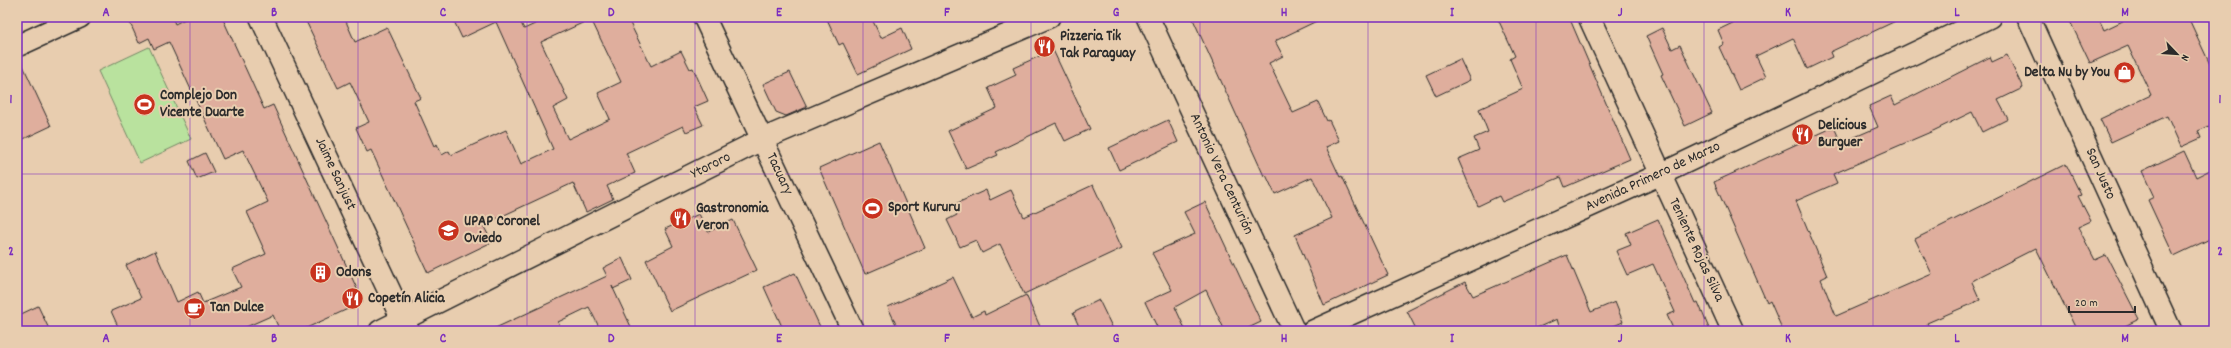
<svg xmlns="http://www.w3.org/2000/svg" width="2231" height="348" viewBox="0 0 2231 348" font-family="Dekko,sans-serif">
  <rect width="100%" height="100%" fill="#e8cdaf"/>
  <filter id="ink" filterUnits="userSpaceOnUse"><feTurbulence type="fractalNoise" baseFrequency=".025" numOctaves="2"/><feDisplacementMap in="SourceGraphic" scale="8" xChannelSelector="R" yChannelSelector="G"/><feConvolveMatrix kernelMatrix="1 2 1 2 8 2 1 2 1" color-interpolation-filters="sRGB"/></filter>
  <g filter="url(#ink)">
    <path fill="#b9e29e" stroke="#728664" d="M149,47L191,139L140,163L98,71Z"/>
    <g fill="#dfae9d" stroke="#2b2b2b" fill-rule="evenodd">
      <path d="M142,17H172L175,24L189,17H222L264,109L273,105L363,302L300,331H280L273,315L237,331H120L111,311L141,298L126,265L155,251L177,302L198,292L203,303L241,287L232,269L266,254L247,212L268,202L243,150L223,159L169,42L154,49L149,38L139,43L130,23Z"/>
      <path d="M304,17H344L355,42L387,27L421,98L414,101L434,146L437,144L442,155L449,151L451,155L506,130L521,164L553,149L496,22L462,38L452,17H518L524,29L550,17H627L651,66L681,51L690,69L693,68L708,101L694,107L703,125L686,132L683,126L626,153L635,173L607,186L613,199L586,212L573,183L483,225L492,242L428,273L371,150L367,152L356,128L369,122L350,82L338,88ZM591,19L621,82L598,93L610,119L568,139L553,108L568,100L541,42Z"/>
      <path d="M826,17H871L881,38L902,28L911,49L858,74L843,43L839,45Z"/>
      <path d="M1192,17H1325L1275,41L1283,56L1269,63L1293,113L1318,102L1327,121L1329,120L1339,141L1326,147L1340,177L1342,176L1388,275L1324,305L1295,235L1332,218L1312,177L1275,194L1266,175L1264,176Z"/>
      <path d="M1497,17H1569L1630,159L1565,187L1561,177L1502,202L1499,196L1478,206L1458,159L1479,150L1474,138L1488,132L1479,109L1523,89L1510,59L1515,56Z"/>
      <path d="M1745,17H1904L1830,52L1832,57L1807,69L1793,38L1756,56L1766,77L1739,90L1719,47L1724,44L1718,30Z"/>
      <path d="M2068,17H2098L2104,30L2131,17H2188L2214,73V124L2198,131L2201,138L2181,147L2167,116L2111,142L2100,119L2151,95L2128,46L2090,63Z"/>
      <path d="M1662,28L1672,49L1680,45L1712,113L1685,126L1661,75L1663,74L1646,36Z"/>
      <path d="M1053,50L1090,129L1065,141L1056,123L996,152L998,155L966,169L948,131L997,108L988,88L1016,75L1013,68Z"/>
      <path d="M2007,55L2023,88L1998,100L2008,119L1982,132L1972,112L1933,131L1833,174L1837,183L1796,201L1827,276L1821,279L1836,316L1932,274L1915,239L2066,164L2081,195L2078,196L2091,221L2078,227L2095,260L2106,255L2139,319L2115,331H2077L2036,248L1973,280L1972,282L1980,300L1927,323L1931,331H1783L1770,301L1767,303L1714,182L1834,127L1841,143L1878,127L1869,106L1891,96L1895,105L1990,57L1992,62Z"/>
      <path d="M19,57L51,126L17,142V58Z"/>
      <path d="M1460,59L1470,80L1436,96L1426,75Z"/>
      <path d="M790,72L807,107L786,116L776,112L763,84Z"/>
      <path d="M1168,120L1178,142L1119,170L1109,148Z"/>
      <path d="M879,141L925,248L865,274L819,168Z"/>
      <path d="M2184,151L2196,177L2214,168V237L2174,256L2148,200L2154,197L2142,171Z"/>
      <path d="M205,153L214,172L197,179L189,161Z"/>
      <path d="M1093,185L1122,248L1024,294L1000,244L982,253L976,240L960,247L947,220L957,215L953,205L986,190L990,200L1011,190L1024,217Z"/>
      <path d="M1205,202L1261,322L1242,331H1225L1206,290L1175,307L1186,331H1159L1145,302L1172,290L1152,253L1195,234L1184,212Z"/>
      <path d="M699,214L708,232L733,220L757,270L670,311L646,260L673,246L665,229Z"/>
      <path d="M1658,219L1695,303L1698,302L1710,331H1674L1667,315L1675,312L1653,264L1627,275L1616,251L1631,245L1626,233Z"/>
      <path d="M1567,255L1591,312L1615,302L1623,322L1602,331H1547L1559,326L1557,319L1530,331H1417L1407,311L1465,282L1473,296Z"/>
      <path d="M622,258L632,280L613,289L612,286L633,331H601L589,307L558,322L562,331H489L607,276L603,268Z"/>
      <path d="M795,273L822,331H784L764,287Z"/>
      <path d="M953,277L972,317L984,311L985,315L1026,295L1042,331H899L888,307Z"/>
      <path d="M1099,300L1114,331H1081L1073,313Z"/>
      <path d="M38,306L50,331H17V316Z"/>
    </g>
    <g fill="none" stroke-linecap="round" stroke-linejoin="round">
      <defs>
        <g id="minor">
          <path d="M704,17L853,331"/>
          <path d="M1148,17L1294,331"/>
          <path d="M1589,17L1733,331"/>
          <path d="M2028,17L2171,331"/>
          <path d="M17,46L80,17"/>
          <path d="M380,331L763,139L1049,17"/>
          <path d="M1313,331L1661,174L1990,17"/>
        </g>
        <path id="secondary" d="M261,17L408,331"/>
      </defs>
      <use href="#minor" stroke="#2b2b2b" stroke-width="24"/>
      <use href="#secondary" stroke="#2b2b2b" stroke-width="25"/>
      <use href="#minor" stroke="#e8cdaf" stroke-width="21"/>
      <use href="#secondary" stroke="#e8cdaf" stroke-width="22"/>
    </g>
  </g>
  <path fill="none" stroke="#7b2cbf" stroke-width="1" stroke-opacity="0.55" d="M190,17V331M358,17V331M527,17V331M695,17V331M863,17V331M1031,17V331M1200,17V331M1368,17V331M1536,17V331M1704,17V331M1873,17V331M2041,17V331M17,174H2214"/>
  <defs>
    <symbol id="restaurant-disc" viewBox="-11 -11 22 22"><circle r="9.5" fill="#c8321e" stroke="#e8cdaf"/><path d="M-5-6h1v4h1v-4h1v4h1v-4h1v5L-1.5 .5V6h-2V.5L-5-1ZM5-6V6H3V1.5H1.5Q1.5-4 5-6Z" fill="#fff"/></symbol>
    <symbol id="shop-disc" viewBox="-11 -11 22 22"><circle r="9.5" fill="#c8321e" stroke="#e8cdaf"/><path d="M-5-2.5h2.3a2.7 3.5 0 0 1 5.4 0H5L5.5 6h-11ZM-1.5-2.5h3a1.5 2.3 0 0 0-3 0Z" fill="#fff"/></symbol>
    <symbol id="stadium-disc" viewBox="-11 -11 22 22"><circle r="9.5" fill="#c8321e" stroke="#e8cdaf"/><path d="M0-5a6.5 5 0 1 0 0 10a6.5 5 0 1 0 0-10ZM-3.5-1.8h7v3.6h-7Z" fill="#fff"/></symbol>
    <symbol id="university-disc" viewBox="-11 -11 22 22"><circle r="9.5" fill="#c8321e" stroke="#e8cdaf"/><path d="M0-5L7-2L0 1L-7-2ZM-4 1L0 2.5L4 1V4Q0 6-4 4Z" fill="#fff"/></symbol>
    <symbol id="building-disc" viewBox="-11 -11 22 22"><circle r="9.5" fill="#c8321e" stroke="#e8cdaf"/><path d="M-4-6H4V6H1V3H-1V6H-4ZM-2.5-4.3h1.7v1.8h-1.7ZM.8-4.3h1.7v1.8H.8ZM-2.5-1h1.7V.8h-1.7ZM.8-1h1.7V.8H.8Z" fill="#fff"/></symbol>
    <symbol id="cafe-disc" viewBox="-11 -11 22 22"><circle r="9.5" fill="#c8321e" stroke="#e8cdaf"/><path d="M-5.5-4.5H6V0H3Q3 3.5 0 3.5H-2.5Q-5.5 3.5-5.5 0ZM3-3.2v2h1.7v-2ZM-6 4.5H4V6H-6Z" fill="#fff"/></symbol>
  </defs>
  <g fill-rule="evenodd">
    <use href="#restaurant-disc" x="1032" y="34" width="25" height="25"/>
    <use href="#shop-disc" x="2112" y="60" width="25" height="25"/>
    <use href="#stadium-disc" x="132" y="92" width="25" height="25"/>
    <use href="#restaurant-disc" x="1790" y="122" width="25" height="25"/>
    <use href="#stadium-disc" x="860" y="196" width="25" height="25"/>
    <use href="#restaurant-disc" x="668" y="206" width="25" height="25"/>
    <use href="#university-disc" x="436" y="218" width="25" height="25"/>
    <use href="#building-disc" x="308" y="260" width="25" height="25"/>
    <use href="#restaurant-disc" x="340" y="286" width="25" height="25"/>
    <use href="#cafe-disc" x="182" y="296" width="25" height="25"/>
  </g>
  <g text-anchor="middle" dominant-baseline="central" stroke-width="4" stroke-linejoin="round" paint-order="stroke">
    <g font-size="15" font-weight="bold" fill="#2b2b2b" stroke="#e8cdaf" text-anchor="start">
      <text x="1060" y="37">Pizzeria Tik<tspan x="1060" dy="17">Tak Paraguay</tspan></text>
      <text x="2110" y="73" text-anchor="end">Delta Nu by You</text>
      <text x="160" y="96">Complejo Don<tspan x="160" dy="17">Vicente Duarte</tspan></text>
      <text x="1818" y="126">Delicious<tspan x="1818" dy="17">Burguer</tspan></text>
      <text x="888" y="208">Sport Kururu</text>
      <text x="696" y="209">Gastronomia<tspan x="696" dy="17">Veron</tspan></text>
      <text x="464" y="222">UPAP Coronel<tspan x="464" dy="17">Oviedo</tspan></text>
      <text x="336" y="273">Odons</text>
      <text x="368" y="299">Copetín Alicia</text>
      <text x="210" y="308">Tan Dulce</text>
    </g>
    <g font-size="15" fill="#2b2b2b" stroke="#e8cdaf">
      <text transform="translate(711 166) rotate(-27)">Ytororo</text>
      <text transform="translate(335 174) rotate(65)">Jaime Sanjust</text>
      <text transform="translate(779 174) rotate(65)">Tacuary</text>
      <text transform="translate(1221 174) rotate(65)">Antonio Vera Centurión</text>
      <text transform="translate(2100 174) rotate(66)">San Justo</text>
      <text transform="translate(1653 177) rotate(-25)">Avenida Primero de Marzo</text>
      <text transform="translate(1696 250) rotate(65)">Teniente Rojas Silva</text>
    </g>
  </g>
  <rect width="2231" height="348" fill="none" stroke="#e8cdaf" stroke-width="44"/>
  <g transform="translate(2177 54) rotate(115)" stroke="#e8cdaf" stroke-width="3" paint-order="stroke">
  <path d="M0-3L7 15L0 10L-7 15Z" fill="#2b2b2b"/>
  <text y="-6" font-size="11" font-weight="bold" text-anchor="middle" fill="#2b2b2b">N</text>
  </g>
  <path d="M2069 306v6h66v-6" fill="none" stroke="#2b2b2b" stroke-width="2"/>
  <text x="2075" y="306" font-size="12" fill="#2b2b2b" stroke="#e8cdaf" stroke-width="3" paint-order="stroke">20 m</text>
  <rect x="22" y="22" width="2187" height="304" fill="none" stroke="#7b2cbf" stroke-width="1.5"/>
  <g font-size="13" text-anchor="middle" font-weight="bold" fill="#7b2cbf">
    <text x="106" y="16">A</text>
    <text x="274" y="16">B</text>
    <text x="443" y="16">C</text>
    <text x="611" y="16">D</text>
    <text x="779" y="16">E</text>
    <text x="947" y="16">F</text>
    <text x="1116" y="16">G</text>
    <text x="1284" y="16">H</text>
    <text x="1452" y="16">I</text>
    <text x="1620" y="16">J</text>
    <text x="1788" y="16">K</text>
    <text x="1957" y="16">L</text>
    <text x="2125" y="16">M</text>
    <text x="11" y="103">1</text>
    <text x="2220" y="103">1</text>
    <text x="11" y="255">2</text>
    <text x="2220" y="255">2</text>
    <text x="106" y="342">A</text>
    <text x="274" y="342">B</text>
    <text x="443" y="342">C</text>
    <text x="611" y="342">D</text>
    <text x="779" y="342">E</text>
    <text x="947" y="342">F</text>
    <text x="1116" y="342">G</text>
    <text x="1284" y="342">H</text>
    <text x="1452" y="342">I</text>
    <text x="1620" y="342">J</text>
    <text x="1788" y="342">K</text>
    <text x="1957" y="342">L</text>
    <text x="2125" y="342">M</text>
  </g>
</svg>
